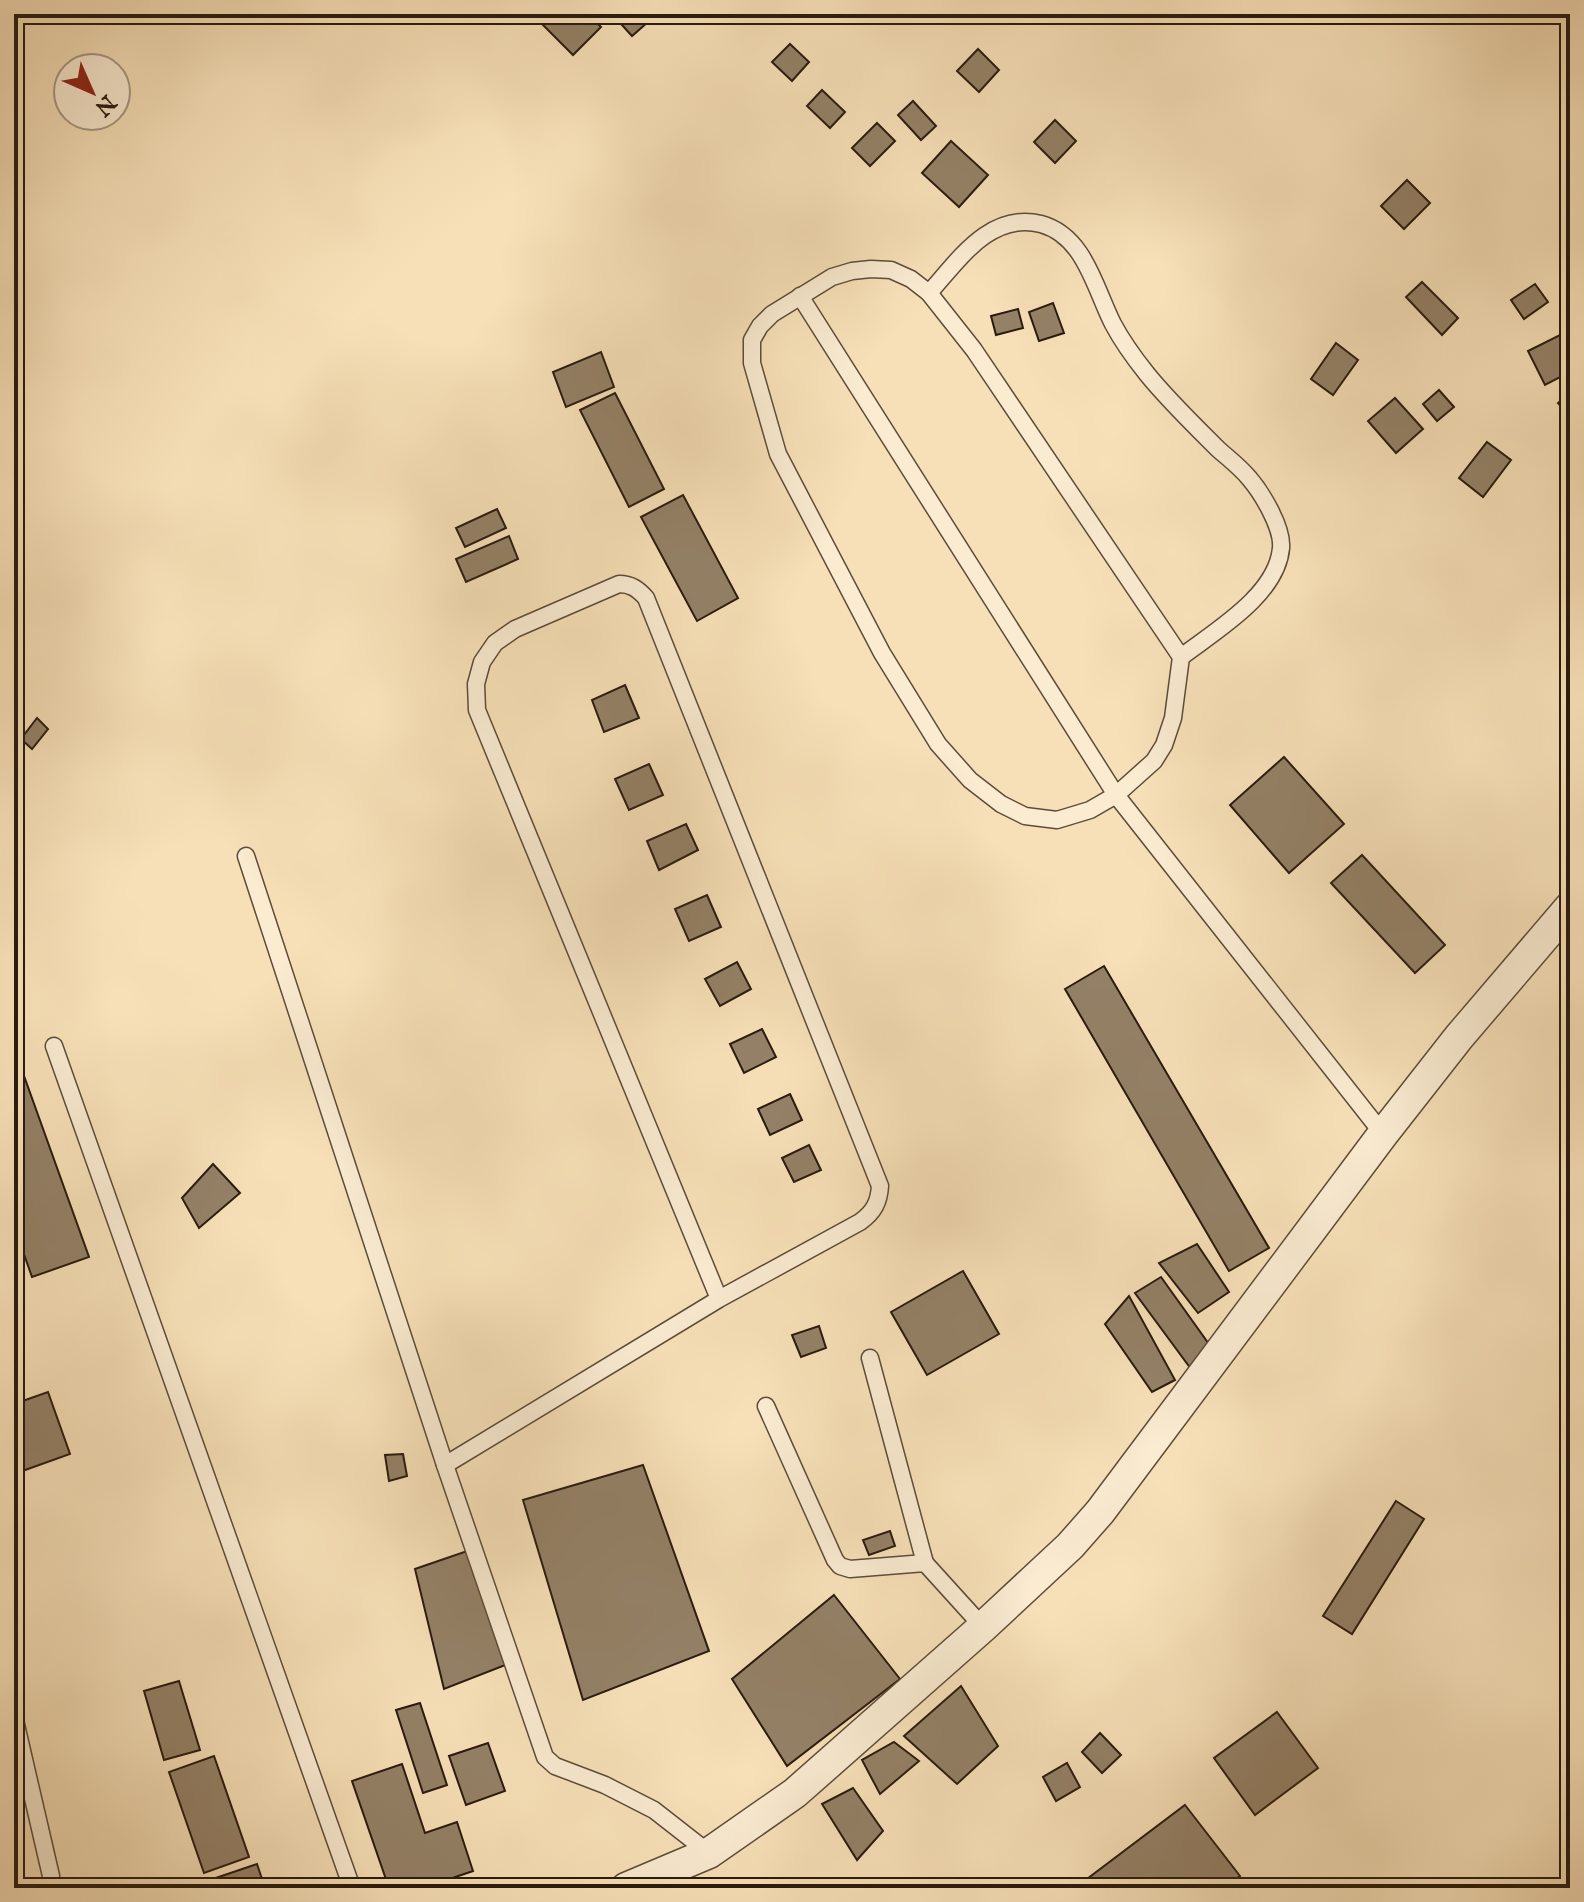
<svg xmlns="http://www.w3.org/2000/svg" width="1584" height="1902" viewBox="0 0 1584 1902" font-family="'IM FELL English',serif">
  <rect width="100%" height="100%" fill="#f7e0b8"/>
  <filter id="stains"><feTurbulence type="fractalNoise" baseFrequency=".0025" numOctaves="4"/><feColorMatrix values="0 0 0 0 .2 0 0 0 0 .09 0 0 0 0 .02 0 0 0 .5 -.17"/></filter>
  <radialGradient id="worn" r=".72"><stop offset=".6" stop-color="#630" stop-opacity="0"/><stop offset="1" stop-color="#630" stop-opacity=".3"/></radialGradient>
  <g fill="#948167" stroke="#291a0f" stroke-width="2">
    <path d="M552,14H588L601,27L573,55L542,24Z"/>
    <path d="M612,14H657L632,36Z"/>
    <path d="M790,44L809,62L792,81L772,62Z"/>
    <path d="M978,49L999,70L979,92L957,71Z"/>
    <path d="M822,90L845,112L830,128L807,106Z"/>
    <path d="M913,101L936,126L921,140L898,115Z"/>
    <path d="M1055,120L1076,141L1055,163L1034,142Z"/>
    <path d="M877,123L895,141L870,166L852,148Z"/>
    <path d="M951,141L988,175L959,207L922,173Z"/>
    <path d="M1407,180L1430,203L1404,229L1381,206Z"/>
    <path d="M1422,282L1458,318L1442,335L1406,297Z"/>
    <path d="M1535,284L1548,302L1524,319L1511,300Z"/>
    <path d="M1053,303L1064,333L1039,341L1029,312Z"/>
    <path d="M1018,309L1023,328L996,335L991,316Z"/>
    <path d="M1560,335L1570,355V372L1545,385L1528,351Z"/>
    <path d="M1336,343L1358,360L1333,395L1311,379Z"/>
    <path d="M601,352L614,387L566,407L553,372Z"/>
    <path d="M1439,390L1454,407L1437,421L1423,404Z"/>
    <path d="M1570,392V417L1558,403Z"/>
    <path d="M615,393L664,489L629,507L580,410Z"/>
    <path d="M1395,398L1423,429L1396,453L1368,421Z"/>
    <path d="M1487,442L1511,460L1483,497L1459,478Z"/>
    <path d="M683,495L738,598L697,621L641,517Z"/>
    <path d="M497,509L506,528L465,547L456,528Z"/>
    <path d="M509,536L518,559L466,582L456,559Z"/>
    <path d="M625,685L639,718L604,732L592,700Z"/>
    <path d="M37,718L48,729L32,749L21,739Z"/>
    <path d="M1284,757L1344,824L1289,873L1230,805Z"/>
    <path d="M649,764L663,795L629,810L615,779Z"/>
    <path d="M686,824L698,850L659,870L647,841Z"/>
    <path d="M1362,855L1445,945L1415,973L1331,883Z"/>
    <path d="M707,895L721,927L689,941L675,909Z"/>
    <path d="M737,962L751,989L720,1006L705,979Z"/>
    <path d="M1104,966L1269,1248L1229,1271L1065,989Z"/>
    <path d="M762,1029L776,1057L744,1073L730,1044Z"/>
    <path d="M14,1048L89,1257L32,1277L14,1226Z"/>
    <path d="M790,1094L802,1120L770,1135L758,1109Z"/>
    <path d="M809,1145L821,1170L794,1182L782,1158Z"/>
    <path d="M213,1164L240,1193L199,1228L182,1198Z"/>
    <path d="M1197,1244L1229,1292L1198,1313L1159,1263Z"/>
    <path d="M963,1271L999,1334L927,1375L891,1312Z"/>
    <path d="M1161,1277L1211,1347L1191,1369L1135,1293Z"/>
    <path d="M1129,1296L1175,1380L1152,1392L1105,1324Z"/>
    <path d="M819,1326L826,1348L801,1357L792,1335Z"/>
    <path d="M48,1392L70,1454L14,1474V1404Z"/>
    <path d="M403,1454L407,1476L389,1481L385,1455Z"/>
    <path d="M643,1465L709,1651L583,1700L523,1500Z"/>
    <path d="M1396,1501L1424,1519L1352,1634L1323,1616Z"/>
    <path d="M890,1531L895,1546L869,1555L863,1540Z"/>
    <path d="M473,1549L513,1662L444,1689L415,1569Z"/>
    <path d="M834,1595L900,1679L787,1766L732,1679Z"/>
    <path d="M179,1681L200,1750L164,1760L144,1691Z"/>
    <path d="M961,1686L998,1746L957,1784L904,1736Z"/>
    <path d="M420,1703L447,1785L423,1793L396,1710Z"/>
    <path d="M1277,1712L1318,1768L1255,1815L1214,1758Z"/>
    <path d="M1100,1733L1121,1755L1102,1773L1082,1752Z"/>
    <path d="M894,1742L919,1761L880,1794L862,1760Z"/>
    <path d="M488,1743L505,1791L466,1805L449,1756Z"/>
    <path d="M214,1756L249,1857L204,1873L169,1772Z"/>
    <path d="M1067,1763L1080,1787L1056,1801L1043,1777Z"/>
    <path d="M402,1764L425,1833L457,1822L473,1871L423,1888H389L352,1781Z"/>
    <path d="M853,1788L883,1831L857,1860L822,1804Z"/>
    <path d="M1185,1805L1240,1876L1224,1888H1075Z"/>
    <path d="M257,1864L265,1888H206L204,1882Z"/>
  </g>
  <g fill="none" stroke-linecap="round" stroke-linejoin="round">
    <defs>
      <g id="service">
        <path d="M871,269L891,270L911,279L929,293L974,350L1181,657L1173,718L1164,745L1154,761L1116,795L1090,810L1057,820L1025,816L1001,804L970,780L938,744L882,653L778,454L752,363V340L760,326L772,314L832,277L852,271Z"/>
        <path d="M929,293C958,261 990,211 1041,224C1085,236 1095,289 1113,324C1122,341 1135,359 1147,374C1168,400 1194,425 1218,449C1228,458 1240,467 1249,478C1262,493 1283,528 1281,548C1277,595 1215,631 1181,657"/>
        <path d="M800,296L1116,795L1383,1134"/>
        <path d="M246,856L445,1465L545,1757L555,1766L605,1785L654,1810L709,1853"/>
        <path d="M54,1046L352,1888"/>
        <path d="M870,1358L925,1563"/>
        <path d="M766,1406L835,1560L840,1566L850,1569L925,1563L983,1627"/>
        <path d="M445,1465L719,1299L860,1222C874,1212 879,1202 880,1186L646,598C638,589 631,584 619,584L515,629L495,643L482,662L476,684L477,710L719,1299"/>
        <path d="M14,1716L51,1876L52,1888"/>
      </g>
      <path id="minor" d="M626,1888L709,1853L795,1793L983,1627L1070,1546L1100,1512L1383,1134L1459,1037L1570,907"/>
    </defs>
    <use href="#service" stroke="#5c4c39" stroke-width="19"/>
    <use href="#minor" stroke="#5c4c39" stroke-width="33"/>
    <use href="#service" stroke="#faebd1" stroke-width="16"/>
    <use href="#minor" stroke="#faebd1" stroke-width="30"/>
  </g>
  <rect width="1584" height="1902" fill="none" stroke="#f7e0b8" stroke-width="48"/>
  <rect x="16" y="16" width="1552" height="1870" fill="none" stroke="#291a0f" stroke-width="4"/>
  <rect x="24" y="24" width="1536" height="1854" fill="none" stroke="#291a0f" stroke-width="2"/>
  <g transform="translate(92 92) rotate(135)"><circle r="38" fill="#faebd1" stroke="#a69783" stroke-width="2"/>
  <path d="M0-6L14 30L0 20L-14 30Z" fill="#8f2418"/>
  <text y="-12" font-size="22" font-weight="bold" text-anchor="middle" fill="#291a0f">N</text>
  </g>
  <rect width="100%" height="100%" filter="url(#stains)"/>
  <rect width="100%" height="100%" fill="url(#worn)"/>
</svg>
